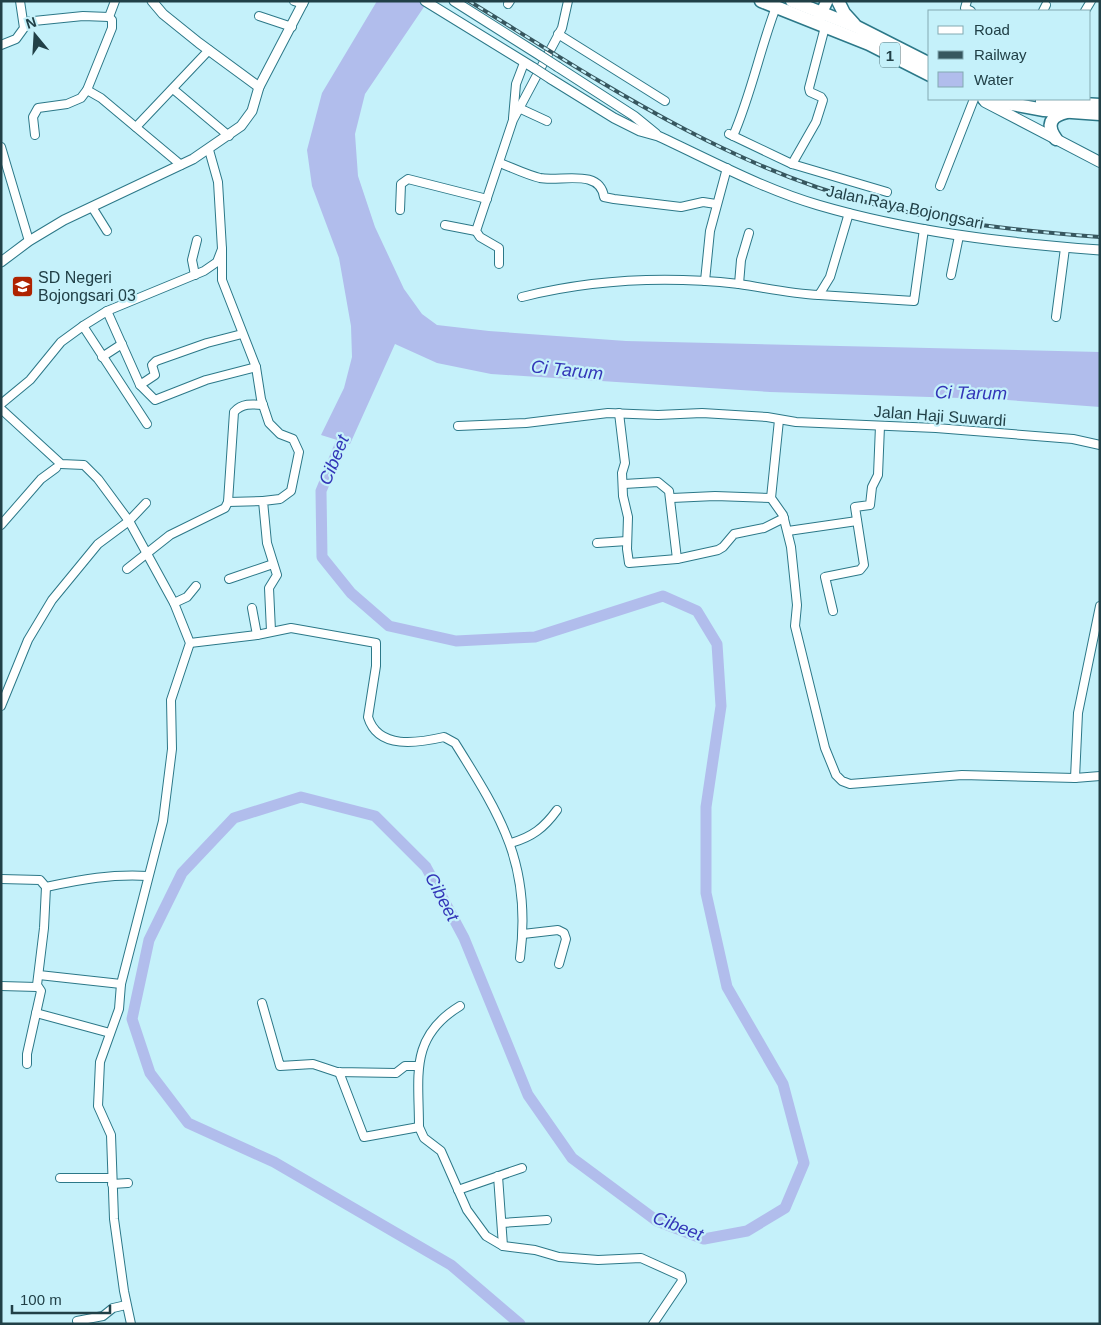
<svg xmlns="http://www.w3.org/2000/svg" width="1101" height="1325" viewBox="0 0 1101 1325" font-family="Helvetica,sans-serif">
  <rect width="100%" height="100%" fill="#c5f1fa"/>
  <path fill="#b1bdec" d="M377,1H428L365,94L355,134L358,176L375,227L404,289L422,314L437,325L489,331L626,341L1100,352V407L993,399L770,392L491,374L437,363L395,344L350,444L321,435L344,388L352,357L351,326L339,258L312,186L307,150L322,93Z"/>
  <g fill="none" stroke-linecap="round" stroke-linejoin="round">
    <path stroke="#b1bdec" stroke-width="11" d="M347,428L321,491L322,557L351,593L389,626L456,641L535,637L663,596L697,611L717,644L721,706L706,807V893L727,987L783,1084L804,1163L785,1208L747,1231L704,1239L657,1221L572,1158L528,1095L464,938L426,867L375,816L301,797L234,818L182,873L149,940L132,1019L150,1073L188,1123L274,1162L451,1265L520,1324"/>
    <defs>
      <g id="minor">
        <path d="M294,1L303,4"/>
        <path d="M967,1L965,8L971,11"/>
        <path d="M508,4L510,1"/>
        <path d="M1043,11L1046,5"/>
        <path d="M1085,11L1091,1"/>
        <path d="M259,16L292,27"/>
        <path d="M109,17L115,1"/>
        <path d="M24,22L83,16L109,17"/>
        <path d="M558,34L665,101"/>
        <path d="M1,45L16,39L24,28L20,1"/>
        <path d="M173,89L229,136"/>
        <path d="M87,90L101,98L181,165"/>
        <path d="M1040,102V99"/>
        <path d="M521,109L547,121"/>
        <path d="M513,118L516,84L524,63"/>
        <path d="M136,127L209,50"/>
        <path d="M729,134L792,164L887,192"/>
        <path d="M35,135L33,117L38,108L67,104L81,98L87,90L112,28V20L109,17"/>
        <path d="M733,136C751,95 760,49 776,7"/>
        <path d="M1,147L29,241"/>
        <path d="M500,163C513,168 527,175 540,178C560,182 600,168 604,197L614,199L681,207L703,202L716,204"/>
        <path d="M792,164L816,122L823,100L821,97L810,92L809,88L825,27"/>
        <path d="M940,186L974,99"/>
        <path d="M92,207L107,231"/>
        <path d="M400,210L401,184L408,179L487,199"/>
        <path d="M445,225L476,231"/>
        <path d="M222,249V280L256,367L261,399L269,423L280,434L293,439L299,452L291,491L280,499L263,501L267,543L277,575L269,588L271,631"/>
        <path d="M499,264V248L480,237L476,231L513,120L562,28L568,1"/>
        <path d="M195,275L192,260L197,240"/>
        <path d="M951,275L959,236"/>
        <path d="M705,281L710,231L727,168"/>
        <path d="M739,284L741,260L749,233"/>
        <path d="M819,295L914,301L924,229"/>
        <path d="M522,297C594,279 666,276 739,284C766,288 792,294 819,295L830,277L849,213"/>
        <path d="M107,311L140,385L155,400L206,380L256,367"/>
        <path d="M1056,317L1065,248"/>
        <path d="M83,326L147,424"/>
        <path d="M102,357L122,344"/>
        <path d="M140,385L155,375L152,365L156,361L207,343L242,334"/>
        <path d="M1,404L30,380L61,342L83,326L107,311L204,271L217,262L222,249L218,182L209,150"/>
        <path d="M1,409L61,464L84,465L98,479L129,521L174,603L190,643L171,700L172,749L163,821L121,984L119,1009L100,1062L98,1106L111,1135L114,1219L124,1291L131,1324"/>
        <path d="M619,413L625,463L622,473L623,496L628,517L627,549L629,563L677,559L718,550L723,547L734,534L764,528L784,518"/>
        <path d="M779,420L771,498L783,515L791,547L797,605L795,626L825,748L836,775L842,781L850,784L962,775L1075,778L1100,776"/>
        <path d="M458,426L526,423L608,413L658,415L702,413L767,417L796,422L936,428L1073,439L1100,445"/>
        <path d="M624,484L658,482L669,491L677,559"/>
        <path d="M672,498L715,496L771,498"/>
        <path d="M228,502L263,501"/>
        <path d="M1,525L41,479L56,468"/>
        <path d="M788,531L857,521"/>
        <path d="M597,543L627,541"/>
        <path d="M127,569L170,535L225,508L228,502L234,412C242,403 252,404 263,405"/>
        <path d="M229,579L273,564"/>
        <path d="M174,603L187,597L196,586"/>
        <path d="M252,608L257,635"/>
        <path d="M833,611L825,577L860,570L864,565L855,507L870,505L872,487L878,475L880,426"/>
        <path d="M190,643L257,635L291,628L376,643V666L368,717C378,750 418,743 444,737L455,743C502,818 532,866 520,958"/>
        <path d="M1,706L28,640L52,600L98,544L129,521L146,503"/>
        <path d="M1075,778L1078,713L1100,606"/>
        <path d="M511,843C532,837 544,828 557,810"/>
        <path d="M1,879L40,880L46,887L44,928L37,985L41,991L27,1054V1064"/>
        <path d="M46,887C83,879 111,874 148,876"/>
        <path d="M523,934L558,930L564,933L566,939L559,964"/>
        <path d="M39,975L121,984"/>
        <path d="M1,986L37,987"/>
        <path d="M262,1003L280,1066L313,1064L337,1072L396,1073L405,1066H419"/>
        <path d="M460,1006C409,1037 419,1075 419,1127L424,1138L441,1151L467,1210L486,1236L503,1246L535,1250L559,1257L598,1260L641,1258L681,1276L682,1281L653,1324"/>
        <path d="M36,1013L110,1033"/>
        <path d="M339,1072L364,1137L419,1127"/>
        <path d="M498,1176L503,1246"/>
        <path d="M60,1178H111"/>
        <path d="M112,1184L128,1183"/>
        <path d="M458,1190L522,1168"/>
        <path d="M502,1223L547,1220"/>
        <path d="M77,1321L103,1316L113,1308L126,1305"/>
      </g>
      <g id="tertiary">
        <path d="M152,1L163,14L199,43L259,87"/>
        <path d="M425,1L534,68"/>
        <path d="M454,1L541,56"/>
        <path d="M558,67L634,116L656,134"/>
        <path d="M551,79L614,118L640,131L658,136C710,160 763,189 818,205C910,232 1005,243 1100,250"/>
        <path d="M1,262L29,241L64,220L193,159L241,126L252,111L259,87L304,1"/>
      </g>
      <path id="secondary" d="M985,102L1100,162"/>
      <path id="primary" d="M818,20L827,1"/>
      <g id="trunk">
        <path d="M761,1L869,44L930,75"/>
        <path d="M792,1L857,27L930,64"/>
        <path d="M838,1L844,13L854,24"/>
        <path d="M984,99L1044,110L1100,114"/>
        <path d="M1047,102L1100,105"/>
        <path d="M1056,139C1046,125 1050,116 1067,112"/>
      </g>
    </defs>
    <use href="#minor" stroke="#2c7888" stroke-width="10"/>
    <use href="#tertiary" stroke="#2c7888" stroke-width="11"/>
    <use href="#secondary" stroke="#2c7888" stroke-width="12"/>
    <use href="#primary" stroke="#2c7888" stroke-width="14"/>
    <use href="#trunk" stroke="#2c7888" stroke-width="15"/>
    <use href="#minor" stroke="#fff" stroke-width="8"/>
    <use href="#tertiary" stroke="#fff" stroke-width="9"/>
    <use href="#secondary" stroke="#fff" stroke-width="10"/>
    <use href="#primary" stroke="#fff" stroke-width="11"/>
    <use href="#trunk" stroke="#fff" stroke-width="12"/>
    <defs>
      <path id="rail" d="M469,1C596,79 723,165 869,203C944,223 1022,231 1100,237"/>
    </defs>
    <use href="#rail" stroke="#37575f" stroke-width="4"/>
    <use href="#rail" stroke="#c5f1fa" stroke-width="2" stroke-dasharray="5.5" stroke-linecap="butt"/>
    <defs>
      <g id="tertiary-bridge">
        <path d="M541,56L558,67"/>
        <path d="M534,68L551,79"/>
      </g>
    </defs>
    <use href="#tertiary-bridge" stroke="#2c7888" stroke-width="11" stroke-linecap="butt"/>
    <use href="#tertiary-bridge" stroke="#fff" stroke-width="9"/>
  </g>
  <defs>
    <symbol id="school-square" viewBox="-11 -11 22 22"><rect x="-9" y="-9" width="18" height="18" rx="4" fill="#af2300" stroke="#c5f1fa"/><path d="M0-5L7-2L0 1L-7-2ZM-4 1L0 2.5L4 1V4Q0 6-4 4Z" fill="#fff"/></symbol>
  </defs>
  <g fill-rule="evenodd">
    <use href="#school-square" x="10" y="274" width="25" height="25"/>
  </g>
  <g text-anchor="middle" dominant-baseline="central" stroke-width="4.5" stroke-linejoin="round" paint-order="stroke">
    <rect fill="#c5f1fa" stroke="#52757d" stroke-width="1" x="880" y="42.5" width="20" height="25" rx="4"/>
    <g font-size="15" font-weight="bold" fill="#214047">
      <text x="890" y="55">1</text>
    </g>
    <g font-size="16" fill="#214047" stroke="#c5f1fa">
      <text transform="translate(905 207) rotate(12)">Jalan Raya Bojongsari</text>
      <text transform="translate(940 416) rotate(4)">Jalan Haji Suwardi</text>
    </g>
    <g font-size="16" fill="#214047" stroke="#c5f1fa" text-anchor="start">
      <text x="38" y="277">SD Negeri<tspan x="38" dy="18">Bojongsari 03</tspan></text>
    </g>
    <g font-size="18" font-style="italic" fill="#3336b8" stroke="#c5f1fa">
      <text transform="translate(567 370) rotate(6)">Ci Tarum</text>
      <text transform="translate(971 393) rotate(1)">Ci Tarum</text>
      <text transform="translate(334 460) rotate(-68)">Cibeet</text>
      <text transform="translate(442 897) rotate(62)">Cibeet</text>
      <text transform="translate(678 1226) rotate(21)">Cibeet</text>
    </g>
  </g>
  <rect width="1101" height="1325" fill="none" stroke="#214047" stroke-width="5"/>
  <rect x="928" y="10" width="162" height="90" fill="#c5f1fa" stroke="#83aab2"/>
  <rect x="938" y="26" width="25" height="8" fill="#ffffff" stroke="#83aab2"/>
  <text x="974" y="35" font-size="15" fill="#214047">Road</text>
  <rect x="938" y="51" width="25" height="8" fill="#37575f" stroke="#83aab2"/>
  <text x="974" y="60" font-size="15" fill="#214047">Railway</text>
  <rect x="938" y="72" width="25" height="15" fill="#b1bdec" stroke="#83aab2"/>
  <text x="974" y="85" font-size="15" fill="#214047">Water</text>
  <g transform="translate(35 35) rotate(342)" stroke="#c5f1fa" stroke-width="4" paint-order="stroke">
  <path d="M0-4L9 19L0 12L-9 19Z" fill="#214047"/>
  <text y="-8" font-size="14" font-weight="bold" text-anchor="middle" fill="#214047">N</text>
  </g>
  <path d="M12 1305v8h98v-8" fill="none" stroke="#214047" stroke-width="2.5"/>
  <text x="20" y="1305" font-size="15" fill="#214047" stroke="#c5f1fa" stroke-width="4" paint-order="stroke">100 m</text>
</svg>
